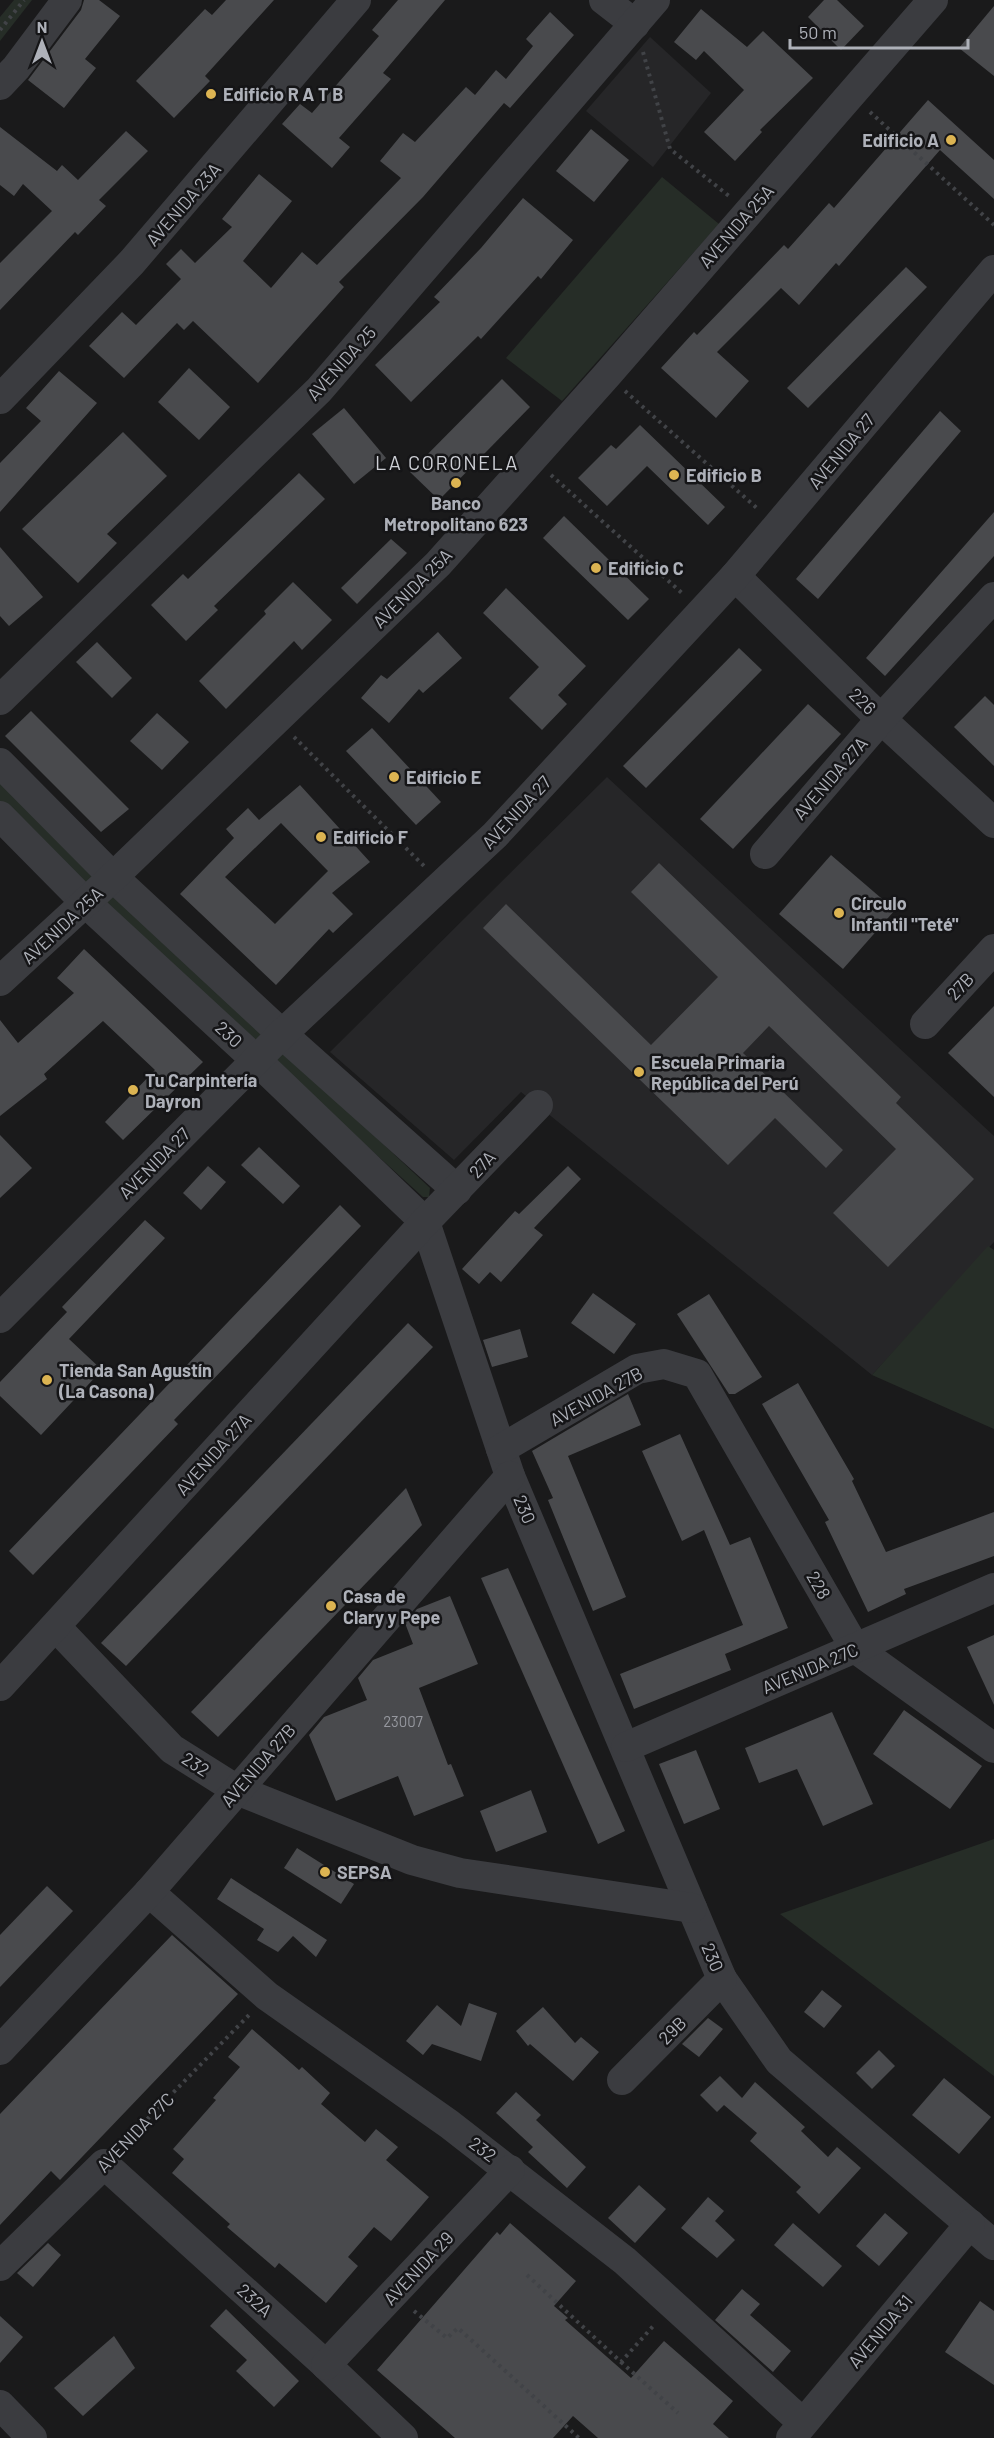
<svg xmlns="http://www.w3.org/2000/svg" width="994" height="2438" viewBox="0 0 994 2438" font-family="Barlow,sans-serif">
  <rect width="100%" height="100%" fill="#1a1a1b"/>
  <g fill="#262628">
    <path d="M650,37L711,93L653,167L586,111Z"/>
    <path d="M607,777L994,1136V1242L872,1375L521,1092L454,1160L330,1052Z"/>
  </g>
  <g fill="#262d27">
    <path d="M14,0H32L0,41V17Z"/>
    <path d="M662,177L719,224L562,401L506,358Z"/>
    <path d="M0,783L94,877L88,886L0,802Z"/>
    <path d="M113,895L262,1030L260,1039H252L105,902Z"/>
    <path d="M284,1051L430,1188L429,1197H423L274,1062Z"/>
    <path d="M988,1246L994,1250V1429L872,1375Z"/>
    <path d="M994,1839V2076L780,1914Z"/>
  </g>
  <g fill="#494a4d" fill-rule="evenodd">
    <path d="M84,0H99L120,16L85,59L96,68L64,108L28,80L81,10Z"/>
    <path d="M226,0H274L205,76L210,81L174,118L136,81L205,9L212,15Z"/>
    <path d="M398,0H445L383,73L391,79L339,138L350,147L332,168L282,124L300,104L312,113L379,36L372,30Z"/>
    <path d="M824,0H837L864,26L841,50L808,17Z"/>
    <path d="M994,6V76L959,48Z"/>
    <path d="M701,9L747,47L763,31L813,78L760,130L762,132L735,161L704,132L744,90L704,51L696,60L674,42Z"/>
    <path d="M550,12L574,35L510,108L504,103L423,197L339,282L344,287L258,383L193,321L184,330L177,323L124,378L89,346L122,312L136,325L181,279L166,264L181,249L195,263L232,227L222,219L259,174L292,201L243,261L271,288L302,252L317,265L401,178L380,161L403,133L415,142L466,87L475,95L496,70L506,79L533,46L526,39Z"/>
    <path d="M928,100L994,160V199L940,150L839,266L836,263L799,305L781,288L717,352L749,381L716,418L661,368L694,332L697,335L784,245L788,249L829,203L834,208Z"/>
    <path d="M0,127L57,171L62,165L78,180L126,131L148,151L99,200L106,206L78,235L75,232L0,310V263L52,211L23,184L14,196L0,185Z"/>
    <path d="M591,129L629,160L594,202L556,171Z"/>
    <path d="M523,198L573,240L541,279L538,276L481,339L478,336L411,402L375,365L440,302L434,297L481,248Z"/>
    <path d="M906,267L927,287L808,408L787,388Z"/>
    <path d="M189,368L230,407L199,440L158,402Z"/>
    <path d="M59,371L97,403L0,512V463L41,421L26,408Z"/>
    <path d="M502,379L530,407L439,500L410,472Z"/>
    <path d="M344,408L386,458L354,484L312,434Z"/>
    <path d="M940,411L961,431L818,599L796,579Z"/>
    <path d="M640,425L725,507L708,525L647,466L607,506L578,478L611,445L616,449Z"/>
    <path d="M123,432L167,476L107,534L117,543L78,583L22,529Z"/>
    <path d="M299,473L325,499L214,606L218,610L186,641L151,605L183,574L188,579Z"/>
    <path d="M994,512V556L885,676L866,658Z"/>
    <path d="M564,516L649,599L628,620L543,538Z"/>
    <path d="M391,539L407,553L357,604L341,588Z"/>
    <path d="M0,547L43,597L9,626L0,616Z"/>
    <path d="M293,582L332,620L302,650L294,641L226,709L199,681L266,614L264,611Z"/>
    <path d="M506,588L586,666L558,695L567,704L542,730L509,698L539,667L483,613Z"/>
    <path d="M438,632L462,658L423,693L419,689L389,723L361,698L381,675L387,679Z"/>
    <path d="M97,642L132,678L112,698L76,662Z"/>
    <path d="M739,648L762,670L646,788L623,766Z"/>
    <path d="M985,696L994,705V766L954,727Z"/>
    <path d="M808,704L841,734L733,849L700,819Z"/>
    <path d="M31,711L129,809L101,832L5,736Z"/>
    <path d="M157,713L189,742L162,770L130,741Z"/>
    <path d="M372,728L441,802L416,825L346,751Z"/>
    <path d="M300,785L370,862L332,893L353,914L333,933L329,929L276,985L180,894L234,838L226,829L248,808L259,820ZM281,823L328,871L275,924L225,877Z"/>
    <path d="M831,855L895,910L843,969L779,914Z"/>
    <path d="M659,863L901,1097L896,1103L974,1179L888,1267L833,1213L896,1149L769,1026L743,1053L843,1150L826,1168L775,1118L728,1165L483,928L506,904L651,1045L718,977L631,892Z"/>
    <path d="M84,949L203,1062L123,1140L105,1122L155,1070L103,1021L44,1074L47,1079L0,1116V1020L18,1043L74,993L57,978Z"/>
    <path d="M994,1006V1097L948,1053Z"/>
    <path d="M0,1135L32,1168L0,1198Z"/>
    <path d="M259,1147L300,1186L283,1204L241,1165Z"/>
    <path d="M208,1166L226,1182L201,1210L183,1193Z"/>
    <path d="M568,1166L581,1179L534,1228L543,1235L501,1282L490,1272L479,1284L462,1269L515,1211L519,1214Z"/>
    <path d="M340,1205L361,1226L174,1420L178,1424L33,1575L9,1551Z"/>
    <path d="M145,1220L165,1238L69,1339L102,1370L41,1435L0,1396V1382L67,1312L62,1307Z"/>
    <path d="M593,1293L636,1324L614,1354L571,1323Z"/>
    <path d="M709,1294L762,1377L735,1394H729L677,1314Z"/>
    <path d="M408,1323L433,1347L126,1666L101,1643Z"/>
    <path d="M520,1329L528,1357L492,1367L483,1340Z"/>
    <path d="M798,1383L854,1479L852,1481L886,1552L994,1512V1556L904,1589L906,1594L868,1612L825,1522L829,1520L762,1404Z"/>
    <path d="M628,1394L641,1425L568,1456L626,1597L593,1611L548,1500L553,1498L532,1451Z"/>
    <path d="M680,1434L730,1545L750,1537L788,1628L725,1654L731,1670L634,1709L620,1674L743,1625L704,1530L682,1541L642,1451Z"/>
    <path d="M406,1488L422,1525L218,1737L191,1712Z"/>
    <path d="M508,1568L625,1831L598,1844L481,1578Z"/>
    <path d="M450,1596L478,1664L419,1688L448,1765L451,1764L464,1796L414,1816L398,1776L336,1801L309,1735L324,1717L367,1700L358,1678L373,1660L413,1644L405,1623L417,1609Z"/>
    <path d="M994,1635V1705L967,1647Z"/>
    <path d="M904,1710L982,1766L950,1809L873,1754Z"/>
    <path d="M832,1712L873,1804L823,1826L797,1769L759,1783L745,1748Z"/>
    <path d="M696,1750L720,1809L684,1824L659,1764Z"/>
    <path d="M531,1790L547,1832L496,1852L480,1811Z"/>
    <path d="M297,1848L354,1884L341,1904L284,1868Z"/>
    <path d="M231,1878L327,1940L316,1957L293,1936L278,1952L257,1940L264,1929L217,1899Z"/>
    <path d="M47,1886L73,1911L0,1987V1935Z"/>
    <path d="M172,1935L238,1994L60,2180L51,2171L0,2225V2114Z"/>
    <path d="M822,1990L842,2006L824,2028L804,2012Z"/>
    <path d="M469,2003L497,2013L481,2061L432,2044L423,2055L406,2041L437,2005L461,2026Z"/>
    <path d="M543,2007L575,2043L581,2037L599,2052L573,2081L530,2044L528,2046L516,2031Z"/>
    <path d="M708,2018L723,2029L699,2057L682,2044Z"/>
    <path d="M252,2029L299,2070L302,2067L330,2093L321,2104L365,2142L376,2129L398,2147L386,2160L429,2197L391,2241L374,2227L348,2257L358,2266L326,2303L279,2263L275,2268L227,2227L230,2224L172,2173L184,2159L173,2149L216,2100L213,2098L240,2067L228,2057Z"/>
    <path d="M879,2050L895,2066L872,2089L856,2073Z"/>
    <path d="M720,2076L742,2098L755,2082L805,2127L801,2131L828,2157L837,2147L861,2168L819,2214L796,2192L801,2187L750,2141L757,2133L724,2105L717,2112L700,2095Z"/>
    <path d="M944,2078L991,2117L959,2154L912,2115Z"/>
    <path d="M516,2092L541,2115L536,2120L586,2167L567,2188L528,2152L533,2147L496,2113Z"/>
    <path d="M639,2185L666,2209L635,2243L608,2218Z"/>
    <path d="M708,2197L724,2211L715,2221L735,2240L717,2258L681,2228Z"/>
    <path d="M885,2213L908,2233L879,2266L856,2246Z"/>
    <path d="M510,2223L576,2281L554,2306L568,2318L565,2320L631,2378L664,2341L733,2401L713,2424L729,2438H598L573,2416L553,2438H455L377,2370L497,2232L500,2235Z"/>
    <path d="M793,2223L842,2266L823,2287L774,2245Z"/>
    <path d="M48,2243L61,2255L33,2287L17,2273Z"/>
    <path d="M742,2289L760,2304L750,2315L791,2351L773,2372L715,2320Z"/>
    <path d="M980,2301L994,2311V2385L945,2352Z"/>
    <path d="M226,2309L299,2381L274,2407L236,2371L247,2360L210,2326Z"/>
    <path d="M0,2316L23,2337L0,2363Z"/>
    <path d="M114,2336L135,2368L83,2416L54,2388Z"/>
  </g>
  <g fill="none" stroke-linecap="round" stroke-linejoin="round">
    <g stroke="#414347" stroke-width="4" stroke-dasharray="3 4.5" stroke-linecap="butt">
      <path d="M0,30L24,0"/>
      <path d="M643,52L670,149L729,196"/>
      <path d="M870,112L994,225"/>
      <path d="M625,391L759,510"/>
      <path d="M551,475L683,594"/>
      <path d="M294,737L425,867"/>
      <path d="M121,2146L250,2014"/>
      <path d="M527,2275L621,2362L655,2324"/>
      <path d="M414,2311L447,2338L458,2328L579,2438"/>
      <path d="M621,2362L678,2413"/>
    </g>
    <g stroke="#3b3c40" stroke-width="30">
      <path d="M604,0L635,24"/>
      <path d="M0,85L16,68L67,0"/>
      <path d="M0,399L132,262L356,0"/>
      <path d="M735,576L881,719L994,823"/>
      <path d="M0,700L319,390L655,0"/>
      <path d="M0,763L113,877L282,1034L457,1190"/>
      <path d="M0,816L86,903L256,1060L425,1222L510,1476L722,1979L779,2061L994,2245"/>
      <path d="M765,854L881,719L994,597"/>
      <path d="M0,981L113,877L438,564L607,375L933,0"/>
      <path d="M925,1024L994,949"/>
      <path d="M0,1318L282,1034L495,835L735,576L994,270"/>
      <path d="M501,1449L637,1369L664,1364L697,1374L855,1648L994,1748"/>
      <path d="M56,1627L172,1749L237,1790L412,1860L460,1873L692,1908"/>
      <path d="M0,1686L425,1222L538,1105"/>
      <path d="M626,1747L994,1588"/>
      <path d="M149,1892L267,1996L449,2124L625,2261L803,2423"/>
      <path d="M0,2050L149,1892L510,1476"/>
      <path d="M622,2080L722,1979"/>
      <path d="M0,2266L104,2164L326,2365L403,2438"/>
      <path d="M326,2365L510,2170"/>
      <path d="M0,2405L32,2438"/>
      <path d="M791,2438L970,2224"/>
    </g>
  </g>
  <g fill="#dcb452" stroke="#151517" stroke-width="2">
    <circle cx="211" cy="94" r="6"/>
    <circle cx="951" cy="140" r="6"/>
    <circle cx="674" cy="475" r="6"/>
    <circle cx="456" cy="483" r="6"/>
    <circle cx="596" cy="568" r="6"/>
    <circle cx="394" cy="777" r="6"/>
    <circle cx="321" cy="837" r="6"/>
    <circle cx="839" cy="913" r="6"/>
    <circle cx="639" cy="1072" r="6"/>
    <circle cx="133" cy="1090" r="6"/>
    <circle cx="47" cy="1380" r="6"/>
    <circle cx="331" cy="1606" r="6"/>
    <circle cx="325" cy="1872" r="6"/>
  </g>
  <g text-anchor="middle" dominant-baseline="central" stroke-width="5" stroke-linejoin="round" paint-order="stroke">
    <g font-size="15" fill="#95979e">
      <text x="403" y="1721">23007</text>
    </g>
    <g font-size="18" font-weight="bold" fill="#aeb1b9" stroke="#151517" text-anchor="start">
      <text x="223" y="94">Edificio R A T B</text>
      <text x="939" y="140" text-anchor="end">Edificio A</text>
      <text x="686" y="475">Edificio B</text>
      <text x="456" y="503" text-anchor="middle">Banco<tspan x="456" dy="21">Metropolitano 623</tspan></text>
      <text x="608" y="568">Edificio C</text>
      <text x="406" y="777">Edificio E</text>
      <text x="333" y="837">Edificio F</text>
      <text x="851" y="903">Círculo<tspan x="851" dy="21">Infantil "Teté"</tspan></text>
      <text x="651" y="1062">Escuela Primaria<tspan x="651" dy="21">República del Perú</tspan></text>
      <text x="145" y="1080">Tu Carpintería<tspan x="145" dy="21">Dayron</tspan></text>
      <text x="59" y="1370">Tienda San Agustín<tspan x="59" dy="21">(La Casona)</tspan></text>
      <text x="343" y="1596">Casa de<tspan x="343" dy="21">Clary y Pepe</tspan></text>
      <text x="337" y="1872">SEPSA</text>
    </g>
    <g font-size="18" fill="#aeb1b9" stroke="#151517">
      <text transform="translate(183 204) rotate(-49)">AVENIDA 23A</text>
      <text transform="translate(736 226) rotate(-49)">AVENIDA 25A</text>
      <text transform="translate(341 363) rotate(-48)">AVENIDA 25</text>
      <text transform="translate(841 451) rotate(-50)">AVENIDA 27</text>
      <text transform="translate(412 588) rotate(-45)">AVENIDA 25A</text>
      <text transform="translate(863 701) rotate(44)">226</text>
      <text transform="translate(830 778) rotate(-49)">AVENIDA 27A</text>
      <text transform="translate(516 812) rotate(-47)">AVENIDA 27</text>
      <text transform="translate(62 925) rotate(-43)">AVENIDA 25A</text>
      <text transform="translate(960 986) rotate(-47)">27B</text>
      <text transform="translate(229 1034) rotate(43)">230</text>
      <text transform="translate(154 1163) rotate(-45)">AVENIDA 27</text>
      <text transform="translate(482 1164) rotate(-47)">27A</text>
      <text transform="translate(596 1396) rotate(-29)">AVENIDA 27B</text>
      <text transform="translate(213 1454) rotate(-48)">AVENIDA 27A</text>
      <text transform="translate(525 1509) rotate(67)">230</text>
      <text transform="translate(819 1585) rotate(60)">228</text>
      <text transform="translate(810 1668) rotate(-23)">AVENIDA 27C</text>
      <text transform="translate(196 1764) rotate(33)">232</text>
      <text transform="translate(258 1765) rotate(-49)">AVENIDA 27B</text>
      <text transform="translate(713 1957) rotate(67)">230</text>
      <text transform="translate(672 2030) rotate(-45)">29B</text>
      <text transform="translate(135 2132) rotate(-46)">AVENIDA 27C</text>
      <text transform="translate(483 2149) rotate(37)">232</text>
      <text transform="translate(418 2268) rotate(-47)">AVENIDA 29</text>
      <text transform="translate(255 2300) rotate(42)">232A</text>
      <text transform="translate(880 2331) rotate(-50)">AVENIDA 31</text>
    </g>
    <g font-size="20" letter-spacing="1.5" fill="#ced0d6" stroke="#151517">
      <text x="447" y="462">LA CORONELA</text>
    </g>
  </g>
  <g transform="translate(42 42)" stroke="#151517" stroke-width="4.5" paint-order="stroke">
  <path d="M0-4.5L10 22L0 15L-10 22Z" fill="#aeb1b9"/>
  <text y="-9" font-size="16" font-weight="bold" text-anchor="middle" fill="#aeb1b9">N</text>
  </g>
  <path d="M790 39v9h178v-9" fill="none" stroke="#aeb1b9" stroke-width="3"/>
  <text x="799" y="39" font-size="18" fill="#aeb1b9" stroke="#151517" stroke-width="4.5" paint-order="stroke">50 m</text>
</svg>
